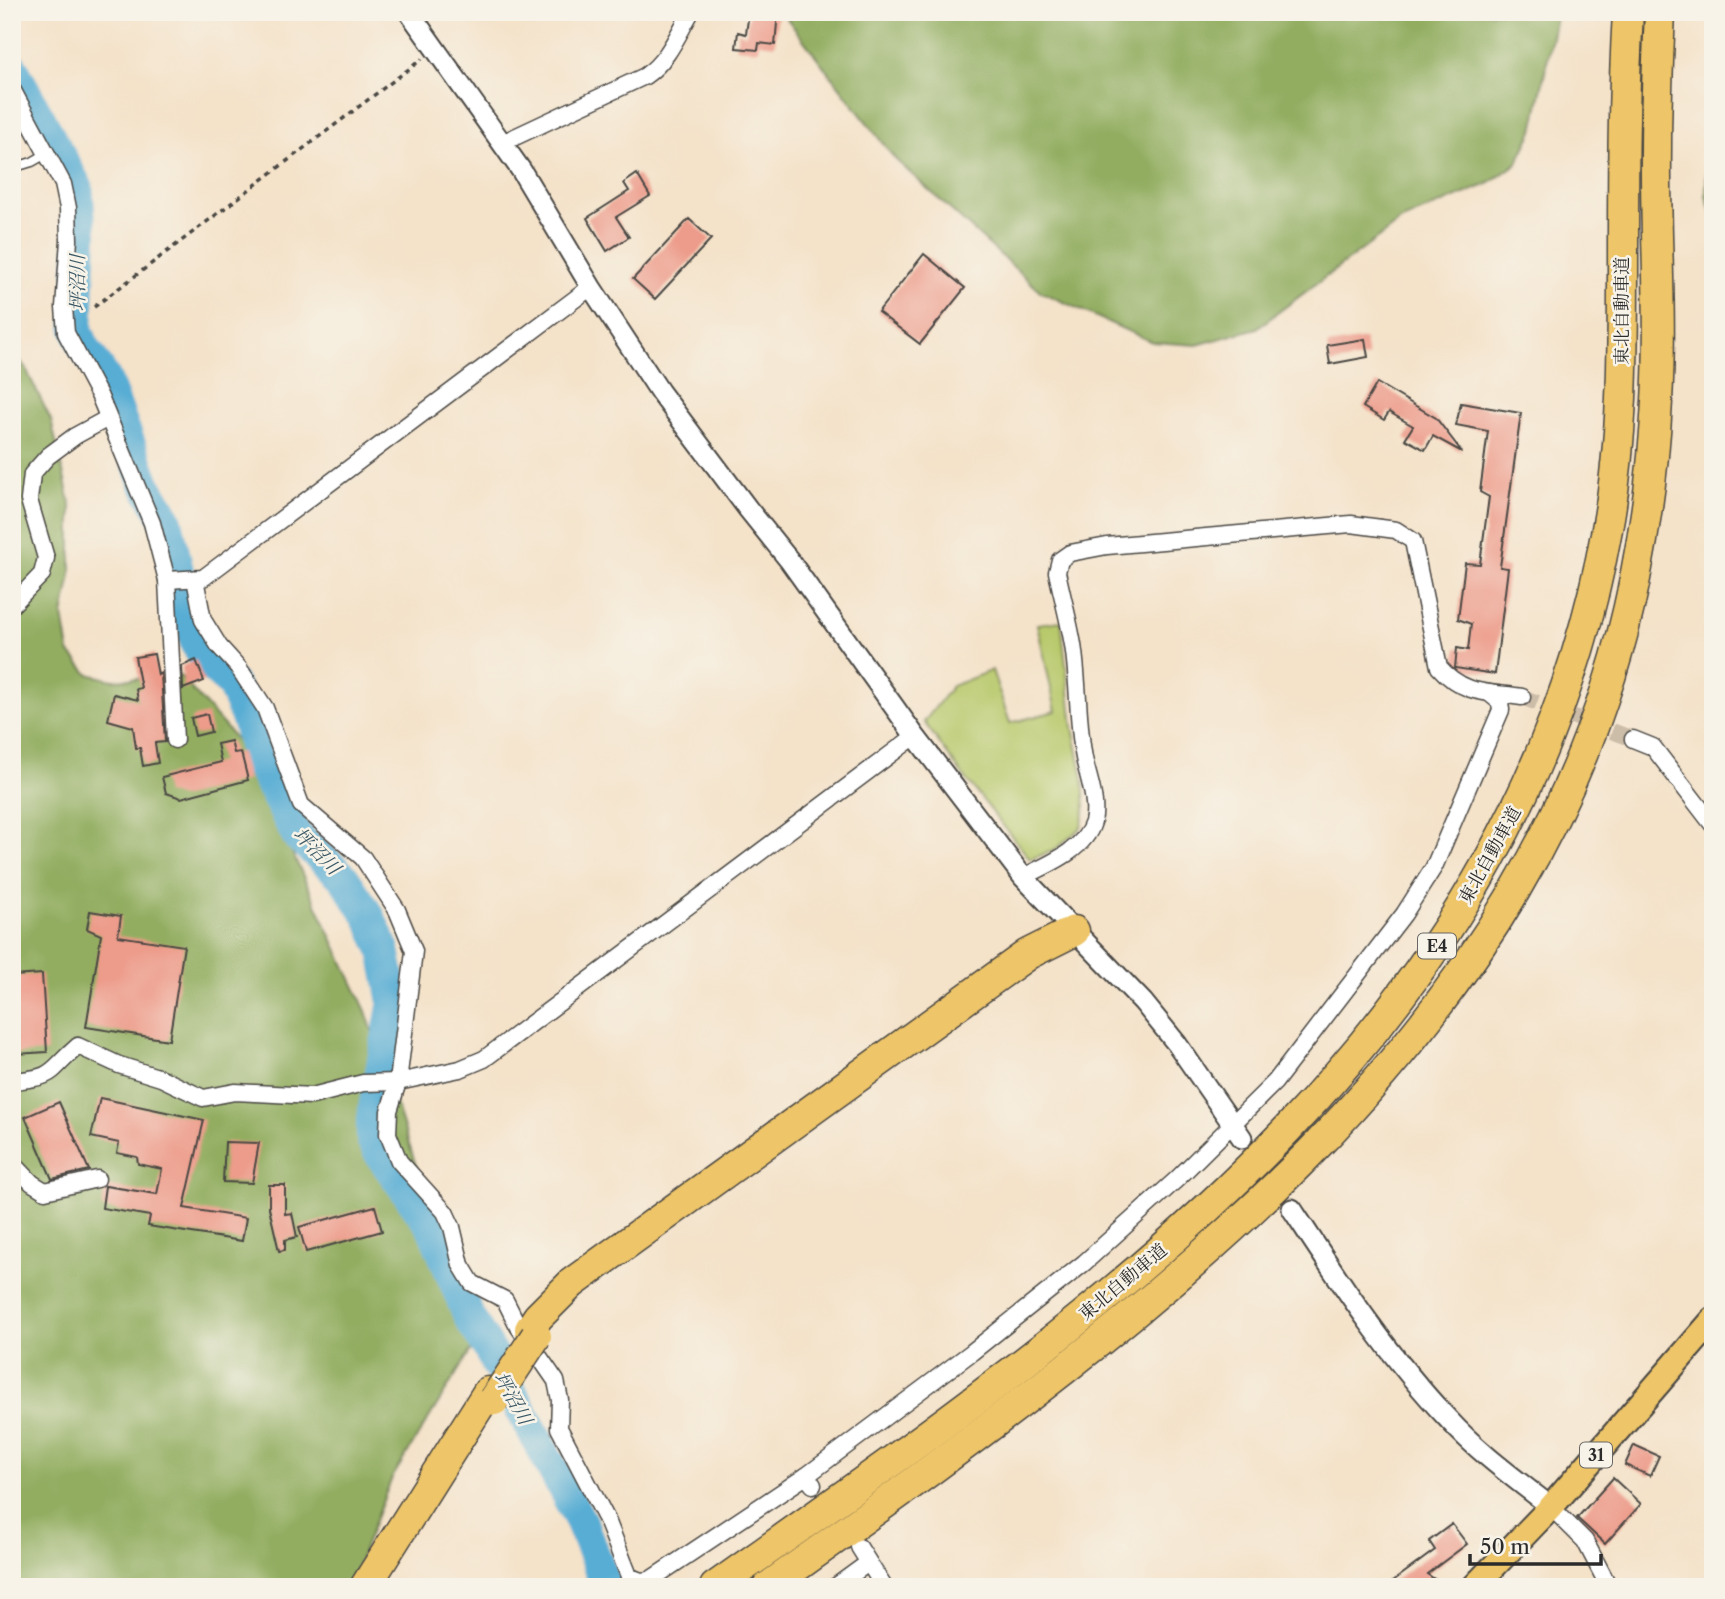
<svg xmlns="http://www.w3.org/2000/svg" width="1725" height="1599" viewBox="0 0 1725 1599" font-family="'Libre Caslon Text','Noto Serif JP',serif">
  <rect width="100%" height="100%" fill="#f7f3e8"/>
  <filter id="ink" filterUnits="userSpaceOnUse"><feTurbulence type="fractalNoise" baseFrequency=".0143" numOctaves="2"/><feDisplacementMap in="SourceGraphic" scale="14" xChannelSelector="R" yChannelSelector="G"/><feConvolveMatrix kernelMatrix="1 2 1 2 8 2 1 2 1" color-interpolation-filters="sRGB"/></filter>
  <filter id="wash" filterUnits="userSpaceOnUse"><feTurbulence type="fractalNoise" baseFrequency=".00686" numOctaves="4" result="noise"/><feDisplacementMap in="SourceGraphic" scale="28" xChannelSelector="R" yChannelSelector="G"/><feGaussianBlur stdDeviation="1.57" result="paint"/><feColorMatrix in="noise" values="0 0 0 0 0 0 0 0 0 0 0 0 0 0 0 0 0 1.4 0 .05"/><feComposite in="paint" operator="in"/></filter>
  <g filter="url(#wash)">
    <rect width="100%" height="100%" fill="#f4e2c9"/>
    <path fill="#b8c96c" stroke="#727a4c" stroke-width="2" d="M1061,621L1073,727L1083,779L1085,808L1081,828L1053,851L1030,859L962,774L924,722L952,686L992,670L1010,723L1056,711L1037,624Z"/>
    <g fill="#92ad60" stroke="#5e6c46" stroke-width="2">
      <path d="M782,12H1557L1533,131L1517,163L1490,183L1402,220L1257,328L1197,345L1152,342L1041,292L895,159Z"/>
      <path d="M1713,74V216L1706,196L1710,87Z"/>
      <path d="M12,348L26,369L51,420L71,506V575L63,615L69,652L88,674L113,680L180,676L243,747L366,1011L474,1345L392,1478L350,1583L343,1587H12Z"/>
    </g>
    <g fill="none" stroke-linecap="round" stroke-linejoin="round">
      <path stroke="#58add4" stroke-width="32" d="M12,67L77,187L81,234L77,329L84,347L105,378L145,484L167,521L186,608L196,644L211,666L232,684L248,722L258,761L298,837L343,877L369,916L384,950L394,1002L372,1119V1139L382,1157L432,1227L470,1319L486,1344L581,1522L607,1587"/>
    </g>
    <g id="blocks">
      <g fill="#ed9b8a">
        <path d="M749,12H778L775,45L759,43L758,50L736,48L738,32L746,34Z"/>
        <path d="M637,174L650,196L616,217L629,237L607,251L587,218L629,191L624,183Z"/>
        <path d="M689,219L711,239L655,299L633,279Z"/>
        <path d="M924,254L965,288L920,344L878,312Z"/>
        <path d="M1365,339L1368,357L1330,364L1327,345Z"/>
        <path d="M1377,383L1436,418L1462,452L1433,436L1425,450L1405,439L1413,426L1389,412L1384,420L1363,407Z"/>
        <path d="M1461,403L1521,413L1500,567L1508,568L1495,674L1455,668L1457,648L1468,650L1471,624L1458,619L1465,563L1480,564L1489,497L1480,492L1488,431L1456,425Z"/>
        <path d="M154,654L158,675L161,673L165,742L155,743L158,763L143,766L140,748H136L133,727L108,720L114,694L138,700L136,689L141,688L135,657Z"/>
        <path d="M196,660L204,681L183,689L182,666Z"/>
        <path d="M207,714L211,732L195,736L191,718Z"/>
        <path d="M231,741L234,753L241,752L248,780L181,798L166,793L162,777L221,762L217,744Z"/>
        <path d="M90,911L121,916L118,936L184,946L169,1040L86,1027L101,935L87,929Z"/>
        <path d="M42,974L47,1052L16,1054L12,976Z"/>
        <path d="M100,1098L204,1120L184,1208L246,1218L242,1241L148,1226L150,1216L102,1208L105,1186L157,1194L162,1169L138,1164L137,1157L117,1153L119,1143L91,1137Z"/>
        <path d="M59,1102L89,1170L52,1179L25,1117Z"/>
        <path d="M225,1142L259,1143L252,1183L223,1182Z"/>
        <path d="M269,1185H285V1214L292,1213L297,1237L285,1240V1250L279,1251L269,1208Z"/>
        <path d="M375,1206L382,1231L306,1252L299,1227Z"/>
        <path d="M1634,1445L1659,1456L1650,1476L1625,1465Z"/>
        <path d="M1613,1478L1641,1504L1605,1544L1577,1518Z"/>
        <path d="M1452,1524L1467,1544L1427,1574L1446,1587H1404L1393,1581L1435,1550L1429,1541Z"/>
      </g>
    </g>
  </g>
  <g filter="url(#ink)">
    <use href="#blocks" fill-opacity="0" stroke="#494643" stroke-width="2"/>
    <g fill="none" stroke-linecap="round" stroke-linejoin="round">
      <path stroke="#ccbda9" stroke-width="16" stroke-dasharray="16 8" stroke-linecap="butt" d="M1522,697L1633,739"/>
      <defs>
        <path id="service" d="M12,168L32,162L46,154"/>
        <g id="minor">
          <path d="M12,89L63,184L68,208L69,240L64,307L66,333L99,395L152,523L167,580L203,578L591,287"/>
          <path d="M502,143L645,76C668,60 677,36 691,12"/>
          <path d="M195,579L203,620L219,646L238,667L265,708L301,805L363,858L397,910L414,951L398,1082L389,1111L388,1134L399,1161L445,1212L452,1227L461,1265L472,1283L505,1300L518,1326L556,1381L560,1400L559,1428L607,1520L629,1576L640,1581L650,1580L806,1476L813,1485"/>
          <path d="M167,580L175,740"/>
          <path d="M12,605L42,574L46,558L29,500L32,474L48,456L75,436L108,418"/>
          <path d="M1633,739L1653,747L1713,825"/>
          <path d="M1023,877C1047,865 1085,850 1093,822C1098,801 1088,778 1084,758C1077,721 1079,683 1073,645C1069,621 1062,596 1057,572L1060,560L1070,553L1107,546L1351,524L1396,530L1413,541L1439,667C1463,695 1488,692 1522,697"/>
          <path d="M12,1081C57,1077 47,1073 78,1046L119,1065L161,1078L203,1098L235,1092L312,1096L363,1083L398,1082L460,1069L484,1059L915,736"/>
          <path d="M12,1162L32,1183L45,1191L97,1179"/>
          <path d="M806,1476L972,1352L1084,1263L1177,1179L1275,1082L1404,914L1434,867L1501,710L1500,702L1489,693"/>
          <path d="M1551,1507L1585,1541L1609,1587"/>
          <path d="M859,1547L884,1587"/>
          <path d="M835,1587L868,1563"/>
        </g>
        <g id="tertiary">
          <path d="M409,12L521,170L591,287L660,392L748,509L789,560L915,736L1023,877L1143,1002L1177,1044L1242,1138"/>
          <path d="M1292,1209C1340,1282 1388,1356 1449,1420C1479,1453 1517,1480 1551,1507"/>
        </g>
        <path id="primary" d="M1474,1587L1551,1507L1713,1320"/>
        <g id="motorway">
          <path d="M530,1329L538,1317L572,1283L1028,954L1074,931"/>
          <path d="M365,1587L488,1392"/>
          <path d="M715,1587C1105,1311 1516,1034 1607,529C1623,442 1623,354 1623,266C1623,181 1623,97 1628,12"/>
          <path d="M768,1587C1127,1330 1540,1046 1634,584C1646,524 1654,462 1657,401C1662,317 1655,232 1656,148C1656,103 1658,57 1660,12"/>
        </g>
      </defs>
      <use href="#service" stroke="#494643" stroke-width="11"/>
      <use href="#minor" stroke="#494643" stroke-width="19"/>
      <use href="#tertiary" stroke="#494643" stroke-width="23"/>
      <use href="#primary" stroke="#494643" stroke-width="28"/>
      <use href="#motorway" stroke="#494643" stroke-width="33"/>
      <path stroke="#494643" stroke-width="3.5" stroke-dasharray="5 5" stroke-linecap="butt" d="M94,307L422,59"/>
      <use href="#service" stroke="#fff" stroke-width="8"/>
      <use href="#minor" stroke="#fff" stroke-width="16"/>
      <use href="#tertiary" stroke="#fff" stroke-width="19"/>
      <use href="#primary" stroke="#eec569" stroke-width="24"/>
      <use href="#motorway" stroke="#eec569" stroke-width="30"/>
      <defs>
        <path id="motorway-bridge" d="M494,1400L536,1336"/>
      </defs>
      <use href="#motorway-bridge" stroke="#494643" stroke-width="33" stroke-linecap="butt"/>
      <use href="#motorway-bridge" stroke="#eec569" stroke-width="30"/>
    </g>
  </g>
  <g text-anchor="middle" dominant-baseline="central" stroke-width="5" stroke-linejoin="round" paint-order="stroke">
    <g fill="#f7f3e8" stroke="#686764" stroke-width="2">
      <rect x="1418" y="933.5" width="38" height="25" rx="5"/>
      <rect x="1580" y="1442.5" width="32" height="25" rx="5"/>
    </g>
    <g font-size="16" font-weight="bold" fill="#2b2b2b">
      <text x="1437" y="946">E4</text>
      <text x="1596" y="1455">31</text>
    </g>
    <g font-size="18" fill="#2b2b2b" stroke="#f7f3e8">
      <text transform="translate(1622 311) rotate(-90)">東北自動車道</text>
      <text transform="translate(1490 855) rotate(-61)">東北自動車道</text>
      <text transform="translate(1123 1282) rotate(-40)">東北自動車道</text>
    </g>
    <g font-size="19" font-style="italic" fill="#3b5866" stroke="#f7f3e8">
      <text transform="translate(77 283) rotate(-90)">坪沼川</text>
      <text transform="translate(317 851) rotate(46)">坪沼川</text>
      <text transform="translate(513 1398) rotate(61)">坪沼川</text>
    </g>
  </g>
  <rect width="1725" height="1599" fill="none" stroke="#f7f3e8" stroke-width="42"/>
  <path d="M1470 1554v10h131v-10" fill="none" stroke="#2b2b2b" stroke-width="3.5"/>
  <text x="1480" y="1554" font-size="21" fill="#2b2b2b" stroke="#f7f3e8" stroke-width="5" paint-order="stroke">50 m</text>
</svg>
